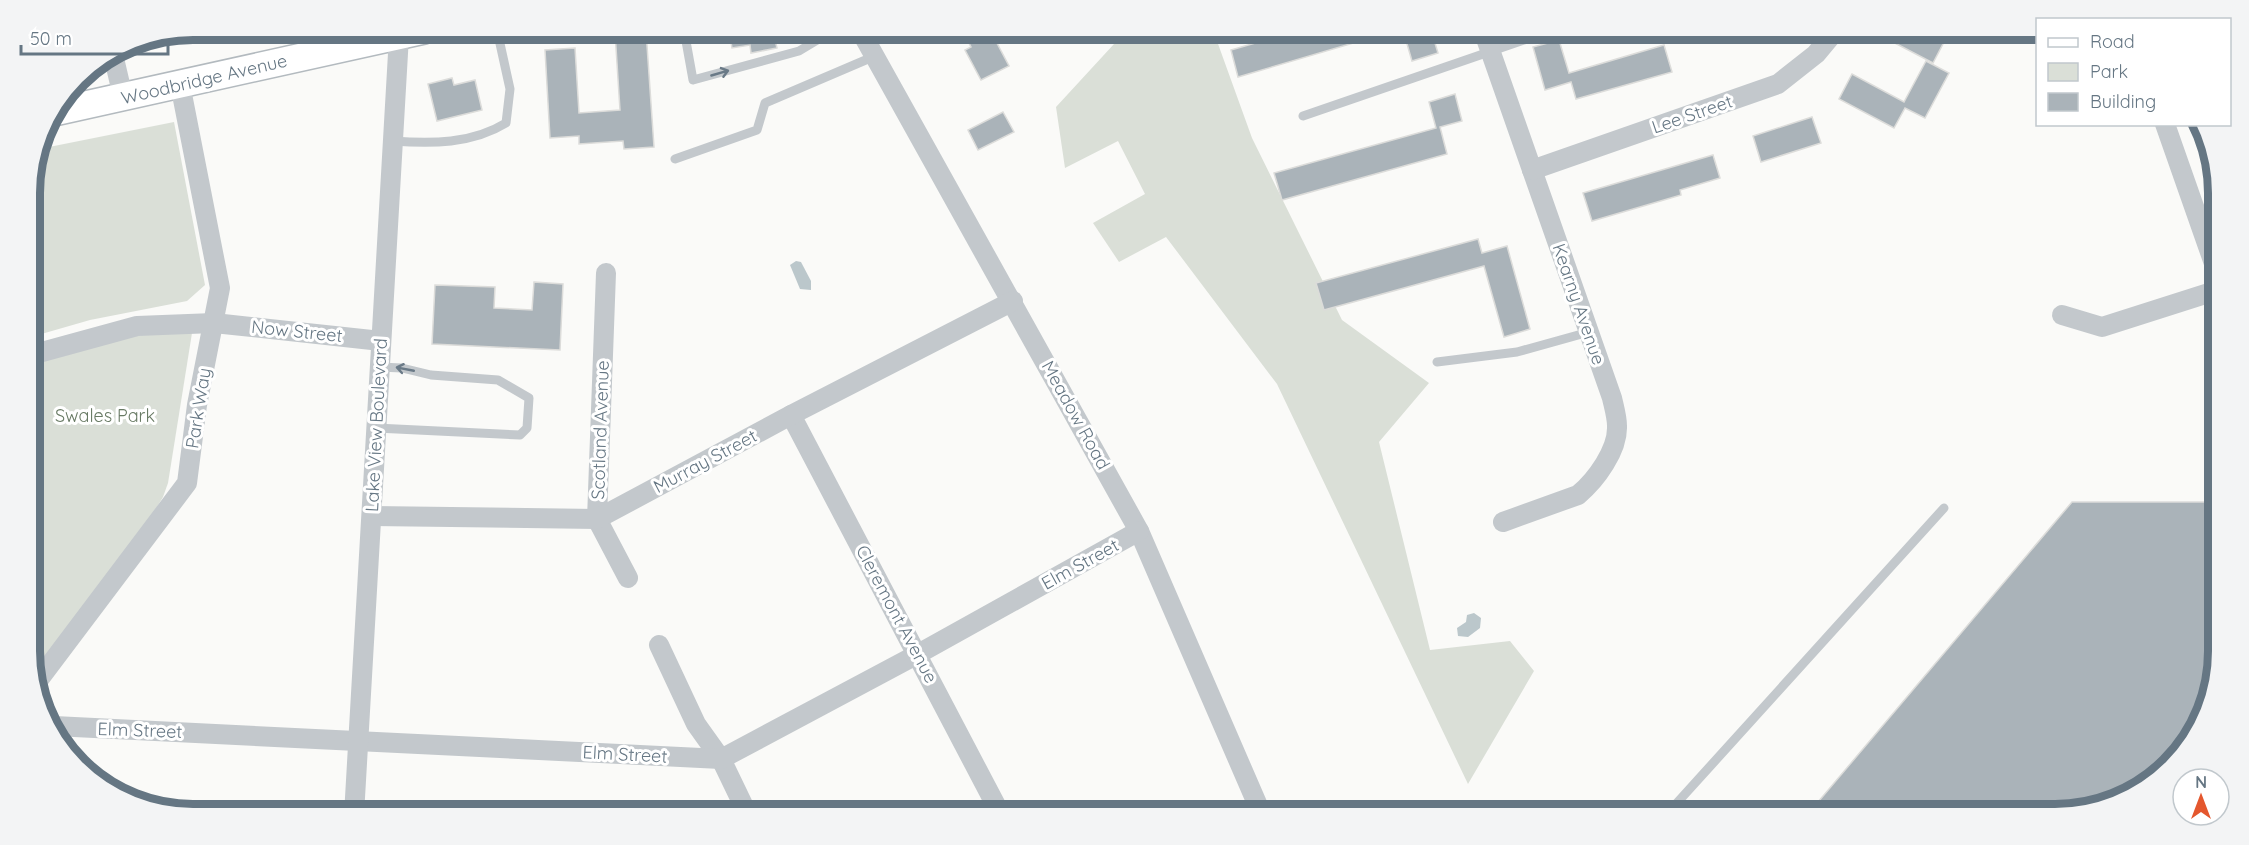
<svg xmlns="http://www.w3.org/2000/svg" width="2249" height="845" viewBox="0 0 2249 845" font-family="Quicksand,sans-serif">
  <rect width="100%" height="100%" fill="#fafaf8"/>
  <g fill="#dadfd7">
    <path d="M1110,30H1213L1252,138L1342,320L1429,383L1379,442L1430,650L1510,641L1534,671L1468,784L1277,384L1166,237L1119,262L1093,223L1145,194L1118,141L1065,168L1056,107L1114,44Z"/>
    <path d="M174,122L205,285L187,301L90,320L31,337L30,182L39,149Z"/>
    <path d="M192,333L168,483L163,497L140,535L33,671L31,361L125,335Z"/>
  </g>
  <g fill="#bbc7cb">
    <path d="M796,261L801,262L811,281V290L800,289L790,265Z"/>
    <path d="M1474,613L1481,618L1480,628L1468,637L1458,636L1457,628L1466,622L1467,615Z"/>
  </g>
  <g fill="#aab3b9" stroke="#dcdcda" stroke-width="1.5">
    <path d="M729,30H786L787,37L775,40L777,48L751,53L750,45L732,48Z"/>
    <path d="M962,30H990L1009,66L981,80L965,50L971,47Z"/>
    <path d="M1300,30H1383L1384,34L1238,77L1231,50Z"/>
    <path d="M1403,30H1431L1438,53L1412,61Z"/>
    <path d="M1870,30H1927L1945,40L1933,63Z"/>
    <path d="M646,31L654,147L624,149L623,141L579,144V136L550,138L545,50L575,48L579,113L620,110L615,32Z"/>
    <path d="M1559,40L1569,73L1664,45L1672,72L1576,99L1571,82L1545,90L1533,47Z"/>
    <path d="M1926,61L1949,73L1925,118L1905,108L1894,128L1839,99L1852,74L1904,102Z"/>
    <path d="M452,78L454,85L475,80L482,110L437,121L428,84Z"/>
    <path d="M1455,94L1462,121L1440,127L1447,154L1282,200L1274,173L1436,128L1429,102Z"/>
    <path d="M1003,112L1014,132L978,150L968,130Z"/>
    <path d="M1812,117L1821,143L1761,162L1753,136Z"/>
    <path d="M1713,155L1720,178L1680,190L1681,195L1592,221L1583,193Z"/>
    <path d="M1478,239L1482,253L1507,246L1530,329L1504,337L1484,266L1324,310L1316,283Z"/>
    <path d="M534,282L563,284L560,350L432,344L435,285L495,287L494,308L532,310Z"/>
    <path d="M2072,502H2219V652L2210,704L2155,781L2066,815H1807Z"/>
  </g>
  <g fill="none" stroke-linecap="round" stroke-linejoin="round">
    <defs>
      <path id="secondary" d="M54,112L424,30"/>
    </defs>
    <use href="#secondary" stroke="#b3babf" stroke-width="30"/>
    <g stroke="#c3c8cc" stroke-width="9">
      <path d="M684,30L693,80L799,51L834,30"/>
      <path d="M1303,116L1553,30"/>
      <path d="M393,141C431,144 472,144 506,123L510,89L497,30"/>
      <path d="M675,159L757,130L765,103L875,56"/>
      <path d="M1437,362L1517,352L1589,332"/>
      <path d="M376,428L520,435L527,428L529,398L498,380L431,375L402,368L379,367"/>
      <path d="M1666,815L1944,508"/>
    </g>
    <g stroke="#c3c8cc" stroke-width="20">
      <path d="M860,30L1139,531L1262,815"/>
      <path d="M1483,30L1612,398C1614,407 1617,417 1617,426C1618,450 1596,480 1578,495L1503,522"/>
      <path d="M113,54L123,97"/>
      <path d="M2165,124L2218,275"/>
      <path d="M1532,170L1778,84L1816,54L1836,30"/>
      <path d="M606,273L597,519L628,578"/>
      <path d="M2062,315L2102,327L2218,290"/>
      <path d="M31,355L137,326L214,323L381,341"/>
      <path d="M791,415L1001,815"/>
      <path d="M372,516L597,519L791,415L1013,301"/>
      <path d="M659,645L696,724L721,759L748,815"/>
      <path d="M34,686L187,483L197,405L220,288L180,84"/>
      <path d="M54,726L721,759L918,654L1139,531"/>
      <path d="M354,815L399,36"/>
    </g>
    <use href="#secondary" stroke="#fff" stroke-width="27"/>
  </g>
  <defs><path id="oneway-shaft" d="M-6 0H5M1.5-3L5.5 0L1.5 3" fill="none" stroke-width="1.6" stroke-linecap="round" stroke-linejoin="round" transform="scale(1.5)"/></defs>
  <g stroke="#6a7a87">
    <use href="#oneway-shaft" transform="translate(720 73) rotate(-16)"/>
    <use href="#oneway-shaft" transform="translate(405 369) rotate(-169)"/>
  </g>
  <g text-anchor="middle" dominant-baseline="central" stroke-width="6" stroke-linejoin="round" paint-order="stroke">
    <g font-size="18" fill="#657683" stroke="#fff">
      <text transform="translate(204 79) rotate(-13)">Woodbridge Avenue</text>
      <text transform="translate(1692 114) rotate(-19)">Lee Street</text>
      <text transform="translate(1579 304) rotate(71)">Kearny Avenue</text>
      <text transform="translate(297 331) rotate(6)">Now Street</text>
      <text transform="translate(198 408) rotate(-81)">Park Way</text>
      <text transform="translate(1076 415) rotate(61)">Meadow Road</text>
      <text transform="translate(376 425) rotate(-87)">Lake View Boulevard</text>
      <text transform="translate(600 430) rotate(-88)">Scotland Avenue</text>
      <text transform="translate(705 461) rotate(-28)">Murray Street</text>
      <text transform="translate(1080 564) rotate(-29)">Elm Street</text>
      <text transform="translate(897 614) rotate(62)">Cleremont Avenue</text>
      <text transform="translate(140 730) rotate(2)">Elm Street</text>
      <text transform="translate(625 754) rotate(3)">Elm Street</text>
    </g>
    <g font-size="18" fill="#687a64" stroke="#fff">
      <text x="105" y="415">Swales Park</text>
    </g>
  </g>
  <path d="M0 0H2249V845H0ZM193 40H2055A153 153 0 0 1 2208 193V651A153 153 0 0 1 2055 804H193A153 153 0 0 1 40 651V193A153 153 0 0 1 193 40Z" fill="#f3f4f5" fill-rule="evenodd"/>
  <path fill="none" stroke="#657683" stroke-width="8" d="M193 40H2055A153 153 0 0 1 2208 193V651A153 153 0 0 1 2055 804H193A153 153 0 0 1 40 651V193A153 153 0 0 1 193 40Z"/>
  <rect x="2036" y="18" width="195" height="108" fill="#ffffff" stroke="#c1c8cd" stroke-width="1.5"/>
  <rect x="2048" y="38" width="30" height="9" fill="#ffffff" stroke="#c1c8cd" stroke-width="1.5"/>
  <text x="2090" y="48" font-size="18" fill="#657683">Road</text>
  <rect x="2048" y="63" width="30" height="18" fill="#dadfd7" stroke="#c1c8cd" stroke-width="1.5"/>
  <text x="2090" y="78" font-size="18" fill="#657683">Park</text>
  <rect x="2048" y="93" width="30" height="18" fill="#aab3b9" stroke="#c1c8cd" stroke-width="1.5"/>
  <text x="2090" y="108" font-size="18" fill="#657683">Building</text>
  <g transform="translate(2201 797)"><circle r="28" fill="#ffffff" stroke="#c1c8cd" stroke-width="1.5"/>
  <path d="M0-4.5L10 22L0 15L-10 22Z" fill="#e4572e"/>
  <text y="-9" font-size="16" font-weight="bold" text-anchor="middle" fill="#657683">N</text>
  </g>
  <path d="M21 45v9h147v-9" fill="none" stroke="#657683" stroke-width="3"/>
  <text x="30" y="45" font-size="18" fill="#657683" stroke="#ffffff" stroke-width="4.5" paint-order="stroke">50 m</text>
</svg>
